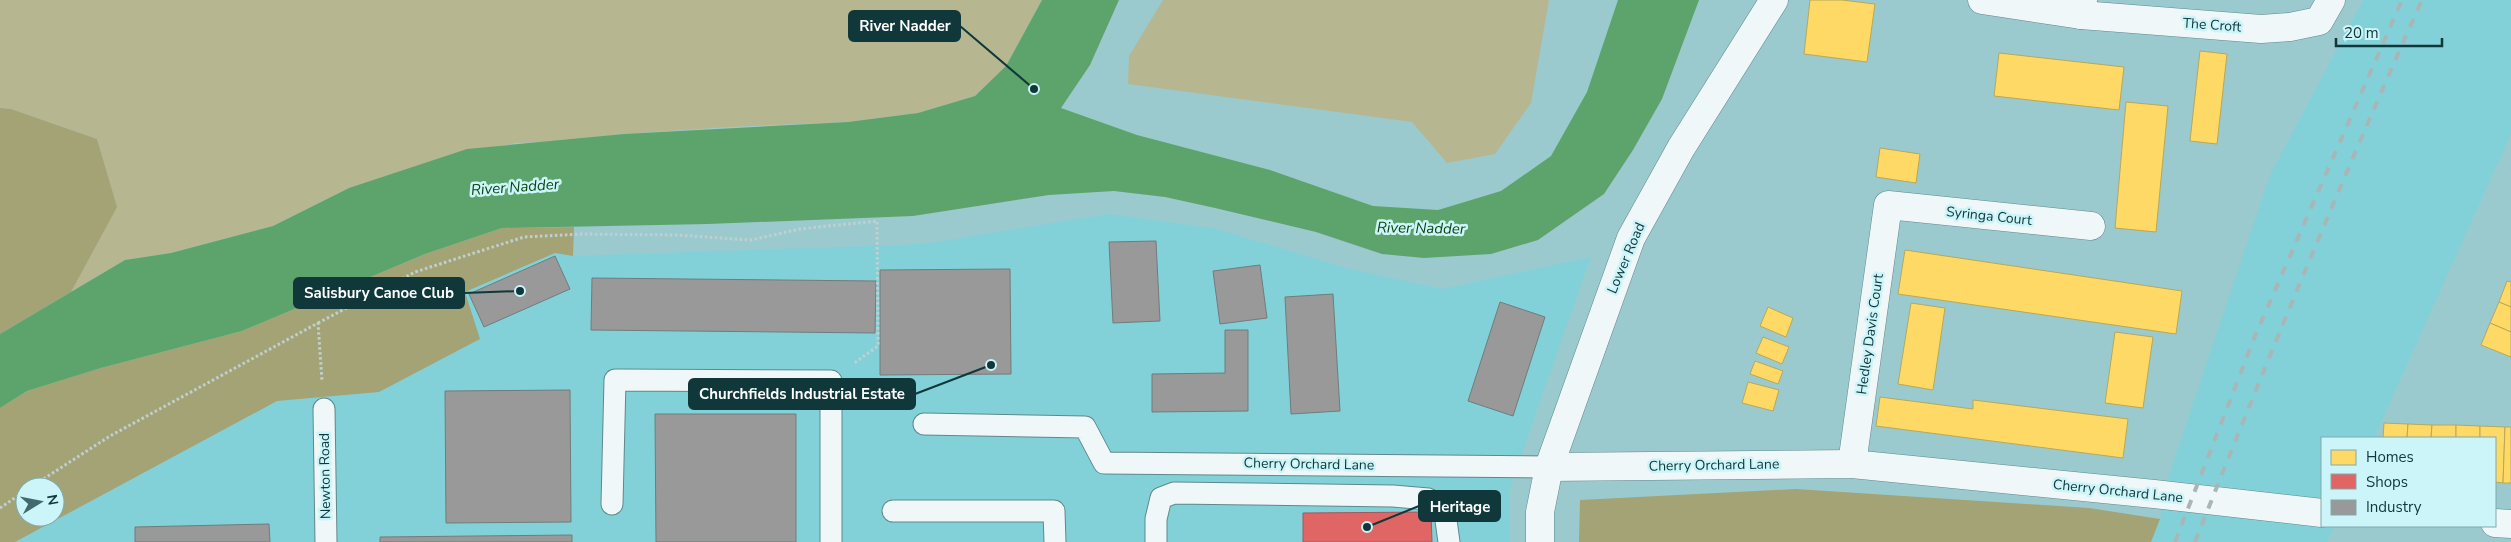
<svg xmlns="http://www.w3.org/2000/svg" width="2511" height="542" viewBox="0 0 2511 542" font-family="'Nunito Sans',sans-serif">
  <rect width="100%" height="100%" fill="#9acace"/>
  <g fill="#83d1d8">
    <path d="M2363,0H2511V134L2374,438H2322V526H2334L2327,542H2151L2160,519L2169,475L2270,175Z"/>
    <path d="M1109,214L1218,229L1346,268L1442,289L1591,257L1509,490V542H15L277,401L379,392L480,339L464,292L555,253L573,256L924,244Z"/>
  </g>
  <g fill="#b6b791">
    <path d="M0,0H1042L1006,66L975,96L918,113L848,122L729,127L624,134L553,142L515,143L349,188L273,226L171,253L125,260L71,292L116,206L97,139L11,109L0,108Z"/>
    <path d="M1163,0H1549L1531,103L1495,154L1447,163L1412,122L1128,84L1129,56Z"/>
  </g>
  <g fill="#a3a375" fill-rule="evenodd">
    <path d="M0,108L11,109L97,139L117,207L71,292L0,334Z"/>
    <path d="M574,227L573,256L555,253L465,292L480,339L379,392L277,401L15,542H0V408L27,391L101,368L242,331L425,254L502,228ZM25,487H55V517H25Z"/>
    <path d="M1796,489L2089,508L2160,519L2151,542H1579L1580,500Z"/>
  </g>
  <path fill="#5da46c" d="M1042,0H1119L1090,65L1061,108L1137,135L1270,170L1373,206L1438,210L1501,191L1551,156L1587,92L1618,0H1699L1662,99L1633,150L1604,194L1538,240L1491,254L1424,258L1382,254L1316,232L1215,208L1165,197L1114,191L1049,195L913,216L708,224L502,228L425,254L242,331L101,368L27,391L0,408V334L125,260L171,253L273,226L349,188L467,149L624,134L848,122L918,113L975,96L1006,66Z"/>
  <g fill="#ffd966" stroke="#b7a859">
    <path d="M1810,0H1842L1875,4L1867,62L1804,54Z"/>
    <path d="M2200,51L2227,54L2217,144L2190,141Z"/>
    <path d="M1999,53L2124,67L2119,110L1994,96Z"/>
    <path d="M2126,102L2168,106L2156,232L2115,228Z"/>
    <path d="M1880,148L1920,154L1916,183L1876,177Z"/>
    <path d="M1905,250L2182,291L2176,334L1898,294Z"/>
    <path d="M2507,281L2511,282V307L2499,302Z"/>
    <path d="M2499,302L2511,307V332L2490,323Z"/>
    <path d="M1911,303L1945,308L1933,390L1898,384Z"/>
    <path d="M1768,307L1793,318L1786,337L1760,326Z"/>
    <path d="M2490,323L2511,332V357L2481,345Z"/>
    <path d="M2115,332L2153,337L2143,408L2105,403Z"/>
    <path d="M1763,337L1789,347L1782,364L1756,353Z"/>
    <path d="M1755,361L1783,371L1778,384L1750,374Z"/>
    <path d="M1748,382L1779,390L1773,411L1742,403Z"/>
    <path d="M1880,397L1973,409V400L2128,419L2123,458L1876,426Z"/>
    <path d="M2384,423L2408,424L2407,438H2383Z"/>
    <path d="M2408,424L2432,425L2431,438H2407Z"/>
    <path d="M2432,425H2456V438H2431Z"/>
    <path d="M2456,425L2480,426V438H2456Z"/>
    <path d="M2480,426L2505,427L2503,483L2495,482V438H2480Z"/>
    <path d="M2505,427H2511V483H2503Z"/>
  </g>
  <path fill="#e06666" stroke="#a25859" d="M1431,512L1432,542H1303V513Z"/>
  <g fill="#999" stroke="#707c7c">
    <path d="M1156,241L1160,321L1113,323L1109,242Z"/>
    <path d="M555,256L570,289L484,327L469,294Z"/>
    <path d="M1260,265L1267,318L1220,324L1213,271Z"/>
    <path d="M1010,269L1011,374L880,375V270Z"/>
    <path d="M592,278L876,281L875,333L591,330Z"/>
    <path d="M1333,294L1340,411L1291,414L1285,297Z"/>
    <path d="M1500,302L1545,317L1513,416L1468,401Z"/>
    <path d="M1225,330H1248V411L1152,412V374L1225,373Z"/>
    <path d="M570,390L571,522L446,523L445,391Z"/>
    <path d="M655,414H796V542H656Z"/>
    <path d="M269,524L270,542H135V527Z"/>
    <path d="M572,535V542H380V537Z"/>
  </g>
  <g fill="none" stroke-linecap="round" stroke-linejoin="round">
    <defs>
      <g id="service">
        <path d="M324,409L326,542"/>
        <path d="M924,424L1085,427L1104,463L1549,467"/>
        <path d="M612,504L615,380L831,381V542"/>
        <path d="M893,511H1054L1055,542"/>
        <path d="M1156,542V519L1161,498L1174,493L1393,496L1428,499L1444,506L1449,542"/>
      </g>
      <g id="minor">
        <path d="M1982,0L2081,15L2083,0"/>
        <path d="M2081,15L2261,29L2290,27L2319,21L2331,0"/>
        <path d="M1852,464L1888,205L2091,226"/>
        <path d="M1549,467L1852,464L2154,494L2322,513"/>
        <path d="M2495,523L2511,524"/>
      </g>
      <path id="tertiary" d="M1540,542V512L1549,467L1631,238L1681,148L1774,0"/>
    </defs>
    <use href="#service" stroke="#5e898c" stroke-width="23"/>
    <use href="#minor" stroke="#5e898c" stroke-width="29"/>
    <use href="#tertiary" stroke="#5e898c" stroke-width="29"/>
    <g stroke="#c0d0d1" stroke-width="3" stroke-dasharray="2.5 2.5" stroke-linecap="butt">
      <path d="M318,323L415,272L524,237L583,234L677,235L751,240L800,229L877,221L878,346L853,364"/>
      <path d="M31,487L110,436L318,323L322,381"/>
      <path d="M0,508L25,491"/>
    </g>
    <use href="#service" stroke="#f0f7f8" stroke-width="21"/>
    <use href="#minor" stroke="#f0f7f8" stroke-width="28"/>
    <use href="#tertiary" stroke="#f0f7f8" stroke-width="28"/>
    <g stroke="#a9b6b8" stroke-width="4" stroke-dasharray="9 9" stroke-linecap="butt">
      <path d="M2175,542L2255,336L2402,0"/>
      <path d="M2195,542C2267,360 2342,179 2422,0"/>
    </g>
  </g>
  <g text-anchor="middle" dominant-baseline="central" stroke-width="5" stroke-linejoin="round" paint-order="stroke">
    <g font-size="14" fill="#10373a" stroke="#ccf5f9">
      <text transform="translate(2212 25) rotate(4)">The Croft</text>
      <text transform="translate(1989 216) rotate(6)">Syringa Court</text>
      <text transform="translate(1626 258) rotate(-67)">Lower Road</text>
      <text transform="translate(1870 334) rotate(-82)">Hedley Davis Court</text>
      <text transform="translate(1309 464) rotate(1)">Cherry Orchard Lane</text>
      <text transform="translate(1714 465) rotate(-1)">Cherry Orchard Lane</text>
      <text transform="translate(325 476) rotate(-91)">Newton Road</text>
      <text transform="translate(2118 491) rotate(6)">Cherry Orchard Lane</text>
    </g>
    <g font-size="15" font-style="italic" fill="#0b450d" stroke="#ccf5f9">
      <text transform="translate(515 187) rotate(-4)">River Nadder</text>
      <text transform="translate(1421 228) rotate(1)">River Nadder</text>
    </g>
  </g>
  <path fill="none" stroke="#10373a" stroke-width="2" d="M1034 89L960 26M520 291L464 293M991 365L915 394M1367 527L1419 506"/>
  <g fill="#10373a" stroke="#ccf5f9" stroke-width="2">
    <circle cx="1034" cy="89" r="5"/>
    <circle cx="520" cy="291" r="5"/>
    <circle cx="991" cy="365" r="5"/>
    <circle cx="1367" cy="527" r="5"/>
  </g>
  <g fill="#10373a" stroke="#10373a" stroke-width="2">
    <rect x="849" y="11" width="111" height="30" rx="5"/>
    <rect x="294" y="278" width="170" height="30" rx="5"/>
    <rect x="689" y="379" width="226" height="30" rx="5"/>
    <rect x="1419" y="491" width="81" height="30" rx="5"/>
  </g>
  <g font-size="15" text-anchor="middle" font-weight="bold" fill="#fff">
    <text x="905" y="31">River Nadder</text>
    <text x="379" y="298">Salisbury Canoe Club</text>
    <text x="802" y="399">Churchfields Industrial Estate</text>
    <text x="1460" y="512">Heritage</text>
  </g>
  <rect x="2321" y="437" width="175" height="90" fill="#ccf5f9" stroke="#81a9ad"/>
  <rect x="2331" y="450" width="25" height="15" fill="#ffd966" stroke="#81a9ad"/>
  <text x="2366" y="462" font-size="15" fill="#10373a">Homes</text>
  <rect x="2331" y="474" width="25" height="15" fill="#e06666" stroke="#81a9ad"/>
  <text x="2366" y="487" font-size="15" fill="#10373a">Shops</text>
  <rect x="2331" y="500" width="25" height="15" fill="#999999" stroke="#81a9ad"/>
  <text x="2366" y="512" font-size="15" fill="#10373a">Industry</text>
  <g transform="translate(40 502) rotate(80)"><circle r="24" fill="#ccf5f9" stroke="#81a9ad"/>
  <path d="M0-4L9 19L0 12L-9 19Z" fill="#406a6e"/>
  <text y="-8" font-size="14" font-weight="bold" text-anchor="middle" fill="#10373a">N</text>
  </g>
  <path d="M2336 38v8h106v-8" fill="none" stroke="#10373a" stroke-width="2.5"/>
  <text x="2344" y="38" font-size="15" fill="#10373a" stroke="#ccf5f9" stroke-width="4" paint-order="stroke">20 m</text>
</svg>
